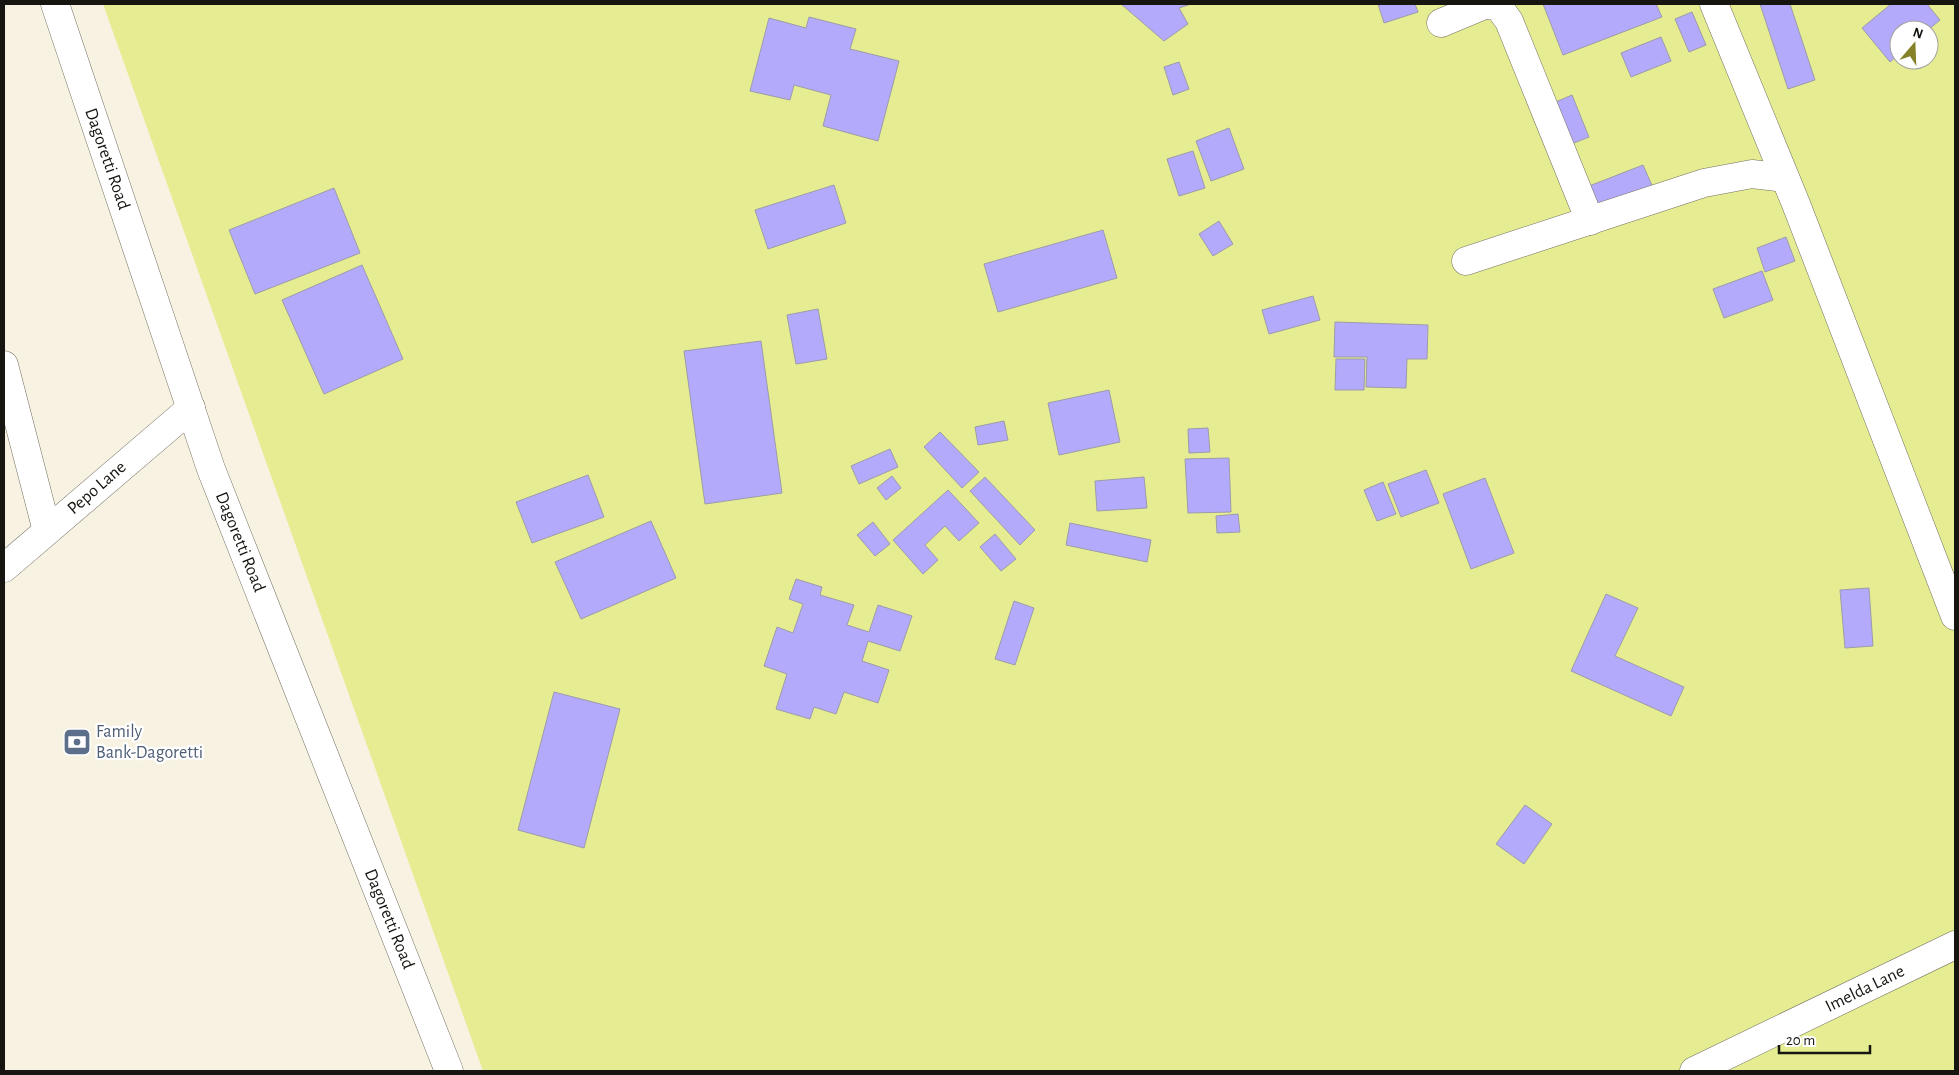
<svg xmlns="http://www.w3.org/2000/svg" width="1959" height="1075" viewBox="0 0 1959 1075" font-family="'Alegreya Sans',sans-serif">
  <rect width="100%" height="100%" fill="#f7f2e2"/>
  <path fill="#e6ec92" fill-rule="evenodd" d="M103,4H1955V1071H483ZM1899,30H1929V60H1899Z"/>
  <g fill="#b4aafc" stroke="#9c9baa">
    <path d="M1121,4H1191L1179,8L1188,24L1164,41Z"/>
    <path d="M1378,4H1415L1418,12L1384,23Z"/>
    <path d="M1543,4H1656L1662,17L1563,55Z"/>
    <path d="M1760,4H1790L1815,80L1788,89Z"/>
    <path d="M1891,4H1927L1940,20L1928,30H1899V54L1890,62L1862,28Z"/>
    <path d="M1692,12L1706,45L1689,52L1675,19Z"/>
    <path d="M809,17L856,29L850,49L899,61L878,141L823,126L831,95L794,85L790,100L750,91L769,18L806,28Z"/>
    <path d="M1661,37L1671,61L1631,77L1621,53Z"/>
    <path d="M1179,62L1189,89L1173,95L1164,67Z"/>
    <path d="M1572,95L1589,137L1569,145L1551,104Z"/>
    <path d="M1229,128L1244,169L1211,181L1196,141Z"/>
    <path d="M1193,151L1205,188L1179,196L1167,159Z"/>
    <path d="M1643,165L1654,190L1595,213L1584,188Z"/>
    <path d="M834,185L846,223L768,249L755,210Z"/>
    <path d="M334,188L360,253L255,294L229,230Z"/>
    <path d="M1219,221L1233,244L1213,256L1199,234Z"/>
    <path d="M1103,230L1117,278L998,312L984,264Z"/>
    <path d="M1786,237L1795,261L1765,272L1757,248Z"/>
    <path d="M362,265L403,359L324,394L282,300Z"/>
    <path d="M1762,271L1773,300L1724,318L1713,289Z"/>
    <path d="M1313,296L1320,320L1269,334L1262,310Z"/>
    <path d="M818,309L827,359L796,364L787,315Z"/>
    <path d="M1335,322L1428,325L1427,359H1407L1406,388L1366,387L1367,357H1334Z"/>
    <path d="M761,341L782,493L705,504L684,351Z"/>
    <path d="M1336,359H1365L1364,390H1335Z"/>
    <path d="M1109,390L1120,442L1059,455L1048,403Z"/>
    <path d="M1004,421L1008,440L978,445L975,427Z"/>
    <path d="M1208,428L1210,452L1189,453L1188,429Z"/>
    <path d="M940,432L979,472L962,488L924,447Z"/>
    <path d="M890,449L898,467L859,484L851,466Z"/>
    <path d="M1229,458L1231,512L1188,513L1185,459Z"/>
    <path d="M1426,470L1439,503L1401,517L1388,484Z"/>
    <path d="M588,475L604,517L532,543L516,502Z"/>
    <path d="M892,476L901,488L886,500L877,488Z"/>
    <path d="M985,477L1035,530L1020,545L970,491Z"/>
    <path d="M1144,477L1147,508L1097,511L1095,481Z"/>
    <path d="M1485,478L1514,553L1471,569L1443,494Z"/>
    <path d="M1383,482L1396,514L1377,521L1364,490Z"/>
    <path d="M948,490L979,523L959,541L945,526L925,545L938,560L923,574L893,540Z"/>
    <path d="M1238,514L1240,532L1217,533L1216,516Z"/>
    <path d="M651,521L676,578L581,619L555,562Z"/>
    <path d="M873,522L890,544L875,556L857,535Z"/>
    <path d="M1070,523L1151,540L1147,562L1066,545Z"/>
    <path d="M995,534L1016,559L1001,571L980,547Z"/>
    <path d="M796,579L822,587L820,595L854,605L847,625L869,632L878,605L912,616L900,651L868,641L862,661L889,670L878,703L844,692L836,714L814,707L810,719L776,709L787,674L764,666L777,627L793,633L803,604L789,599Z"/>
    <path d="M1869,588L1873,646L1845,648L1840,590Z"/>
    <path d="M1606,594L1638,608L1615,656L1684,687L1671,716L1571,671Z"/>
    <path d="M1014,601L1034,608L1015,665L995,659Z"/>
    <path d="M554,692L620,709L584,848L518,830Z"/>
    <path d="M1525,805L1552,824L1524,864L1496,844Z"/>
  </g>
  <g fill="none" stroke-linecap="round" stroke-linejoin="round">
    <defs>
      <g id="minor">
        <path d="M1714,4L1796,204L1955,616"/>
        <path d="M1441,23L1484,5L1498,6L1509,21L1590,221"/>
        <path d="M1466,261L1704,183L1752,174L1785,178"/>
        <path d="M4,365L47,531"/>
        <path d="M4,568L191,408"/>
        <path d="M1694,1071L1955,945"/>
      </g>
      <path id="major" d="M55,4L211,469L449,1071"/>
    </defs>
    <use href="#minor" stroke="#747062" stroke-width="29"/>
    <use href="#major" stroke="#747062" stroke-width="29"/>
    <use href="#minor" stroke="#fff" stroke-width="28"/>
    <use href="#major" stroke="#fff" stroke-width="28"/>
  </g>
  <defs>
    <symbol id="bank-square" viewBox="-11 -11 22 22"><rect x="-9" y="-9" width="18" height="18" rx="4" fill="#5c6f8a" stroke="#fff"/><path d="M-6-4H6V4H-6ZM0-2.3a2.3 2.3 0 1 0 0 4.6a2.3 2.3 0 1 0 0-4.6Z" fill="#fff"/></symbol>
  </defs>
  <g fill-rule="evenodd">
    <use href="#bank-square" x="61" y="726" width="32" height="32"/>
  </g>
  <g text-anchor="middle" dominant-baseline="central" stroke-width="4.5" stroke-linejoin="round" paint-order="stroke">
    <g font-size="18" fill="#171510" stroke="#fff">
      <text transform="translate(107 159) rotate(71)">Dagoretti Road</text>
      <text transform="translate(97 488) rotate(-41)">Pepo Lane</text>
      <text transform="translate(240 542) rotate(68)">Dagoretti Road</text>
      <text transform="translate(389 919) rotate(68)">Dagoretti Road</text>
      <text transform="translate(1865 989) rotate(-26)">Imelda Lane</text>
    </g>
    <g font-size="18" fill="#4e5e75" stroke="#fff" text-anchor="start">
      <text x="96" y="732">Family<tspan x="96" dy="21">Bank-Dagoretti</tspan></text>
    </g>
  </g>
  <rect width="1959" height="1075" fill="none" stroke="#171510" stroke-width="10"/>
  <g transform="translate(1914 45) rotate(19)"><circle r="24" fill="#ffffff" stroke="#a2a19f"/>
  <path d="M0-4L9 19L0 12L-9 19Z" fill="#848129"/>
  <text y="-8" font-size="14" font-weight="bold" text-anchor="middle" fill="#171510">N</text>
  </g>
  <path d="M1779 1045v8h91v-8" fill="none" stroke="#171510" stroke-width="2.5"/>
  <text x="1786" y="1045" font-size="15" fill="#171510" stroke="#ffffff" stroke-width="4" paint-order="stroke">20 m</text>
</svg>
